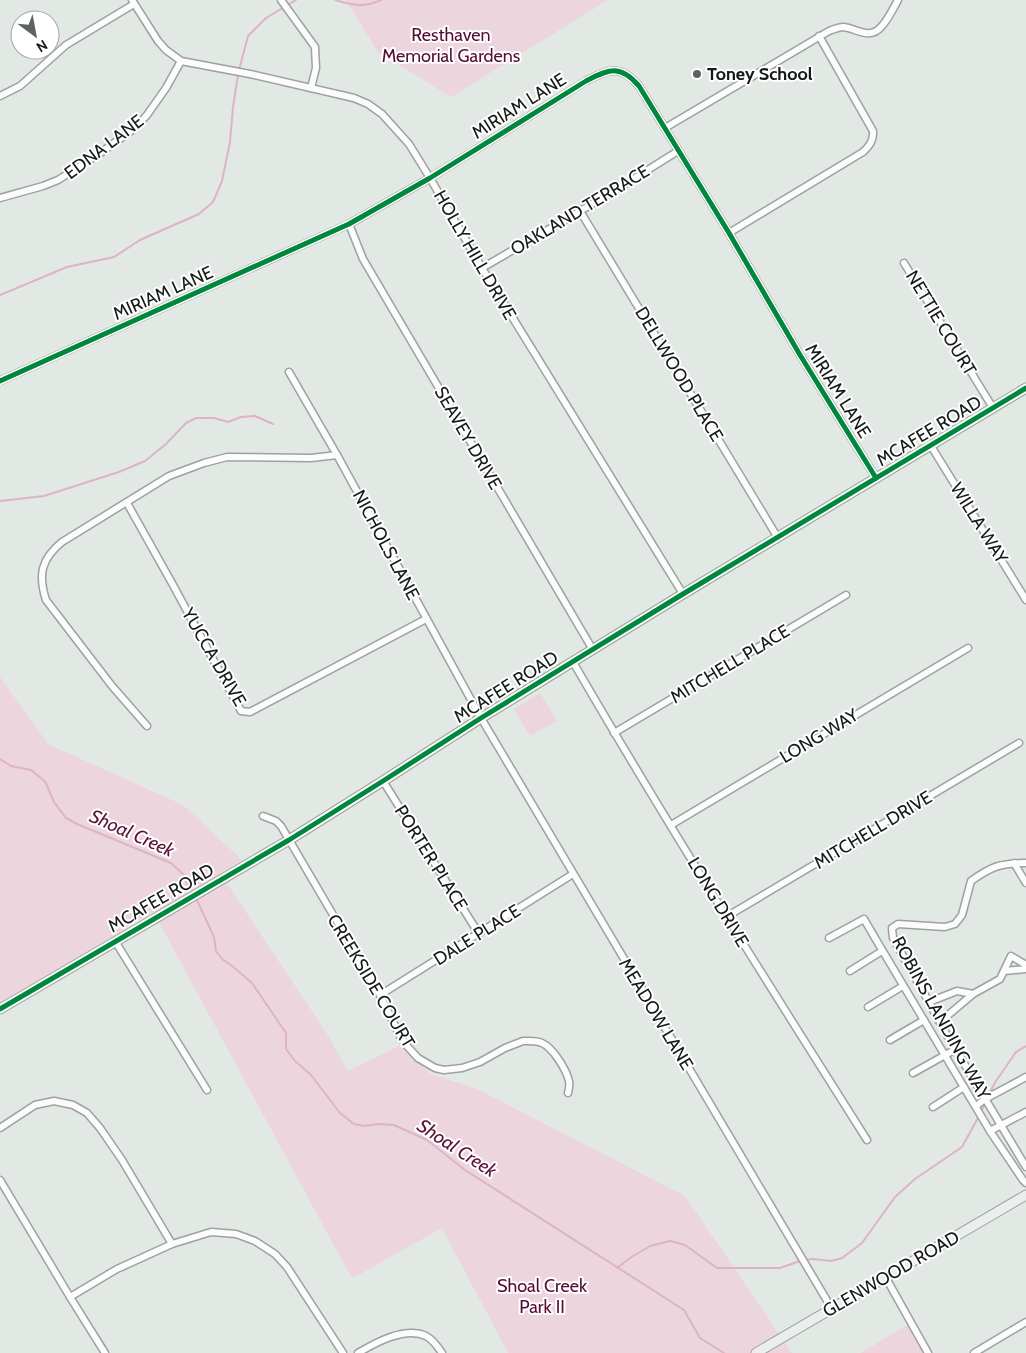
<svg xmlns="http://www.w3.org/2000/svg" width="1026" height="1353" viewBox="0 0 1026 1353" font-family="Cabin,sans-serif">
  <rect width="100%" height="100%" fill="#e2e8e3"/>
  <g fill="#ecd5dd">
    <path d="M346,0H608L451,97L378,52Z"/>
    <path d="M0,677L48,744L183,805L242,860L220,873L327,1034L348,1071L399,1046L431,1074L477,1089L685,1196L792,1353H508L442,1228L353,1278L345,1266L153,911L0,1006Z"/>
    <path d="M540,693L557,721L530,736L514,709Z"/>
    <path d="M912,1322L930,1353H861Z"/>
  </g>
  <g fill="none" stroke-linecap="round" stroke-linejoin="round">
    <g stroke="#deb4c4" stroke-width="2">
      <path d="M335,0C352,5 364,8 381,0"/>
      <path d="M239,70L248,36L266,18L296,0"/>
      <path d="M0,295L67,267L114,257L140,240L199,214L213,202L222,181L230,142L233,107L238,75"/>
      <path d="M0,501L44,496L119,472L145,461L166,444L186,423L196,418H214L228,422L241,417L255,416L273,424"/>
      <path d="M0,759L11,766L31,770L41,778L46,783L54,802L66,818L77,824L171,863L183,874L192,892"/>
      <path d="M196,898L214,937L216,951L222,959L232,966L252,983L286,1033V1049L295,1061L311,1075L340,1113L354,1124L364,1126L378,1124L394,1125L427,1140L465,1170L684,1310L700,1338L724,1353"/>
      <path d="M989,1094L996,1081L1016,1052L1026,1046"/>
      <path d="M981,1112L985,1103"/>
      <path d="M805,1260L813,1259L831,1261L842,1258L862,1243L895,1197L915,1179L962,1147L979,1116"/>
      <path d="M617,1268L630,1258L650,1246L670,1241L685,1245L717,1268H780L800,1261"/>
    </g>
    <defs>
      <g id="street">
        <path d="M132,0L158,41L166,50L181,61L250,74L354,98L368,104L382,114L409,144L430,178L482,268L683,594"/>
        <path d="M281,0L315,47L316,68L311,88"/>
        <path d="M0,96L20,86L66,45L134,4"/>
        <path d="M665,128L829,31C834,29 839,27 844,27C857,29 870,40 881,27C888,20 893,9 898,0"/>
        <path d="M0,198L43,186L58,180L99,154L135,128L147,115L166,88L181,61"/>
        <path d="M580,211L778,538"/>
        <path d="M349,224L363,259L593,650"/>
        <path d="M729,233L863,152C870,146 874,140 873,131L819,36"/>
        <path d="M904,263L993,408"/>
        <path d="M482,268L611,193L678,151"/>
        <path d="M289,372L337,455L481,718L832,1309"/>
        <path d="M0,381L349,224L430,178L586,81C609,69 620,64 639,86L729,233L800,355L876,478"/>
        <path d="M931,446L1026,600"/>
        <path d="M127,503L173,585L241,711L250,712L426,619"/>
        <path d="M573,662C667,824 767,982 867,1140"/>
        <path d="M147,726L112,686L46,600C38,575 41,559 62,542L169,476L204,463L227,457L311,458L337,455"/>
        <path d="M614,733L846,595"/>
        <path d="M383,781L479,934"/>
        <path d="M263,816L276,821L281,826L380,995L400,1036L406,1045L418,1058L435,1068L444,1070L462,1068L480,1062L505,1048L523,1041C529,1041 536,1040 542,1043C553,1048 566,1069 569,1081C570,1085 569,1089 568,1093"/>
        <path d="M671,825L968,648"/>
        <path d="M1014,863L1026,883"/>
        <path d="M1026,863C1001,863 992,866 971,881L962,915L955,924L945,927L898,924L892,928L893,938L925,995L944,1030L1026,1167"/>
        <path d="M726,917L1019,743"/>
        <path d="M829,938L864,919L875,938L990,1131L1023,1180L1026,1183"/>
        <path d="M115,941L207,1090"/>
        <path d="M850,971L882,951"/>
        <path d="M1004,971L1026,969"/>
        <path d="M380,995L573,874"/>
        <path d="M929,1002L957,991L973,994"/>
        <path d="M868,1007L903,986"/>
        <path d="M940,1022L973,994L1000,979L1011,956L1026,965"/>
        <path d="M890,1040L924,1020"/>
        <path d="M913,1073L956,1049"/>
        <path d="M976,1106L985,1099L1026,1077"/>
        <path d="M933,1107L964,1087"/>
        <path d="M0,1128L35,1105L54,1101L73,1105L87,1113L100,1128L122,1160L172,1244"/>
        <path d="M990,1131L1026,1112"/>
        <path d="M0,1180L70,1297L105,1353"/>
        <path d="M886,1278L928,1353"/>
        <path d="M70,1297L117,1269L172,1244L211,1232L236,1234L255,1241L275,1254L287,1267L343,1353"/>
        <path d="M358,1353C375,1343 405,1326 426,1336C432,1339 438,1347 442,1353"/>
        <path d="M974,1353L1026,1322"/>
      </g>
      <g id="secondary">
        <path d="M0,1009L289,840L383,781L481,718L683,594L1026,388"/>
        <path d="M756,1353L1026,1195"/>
      </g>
    </defs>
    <use href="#street" stroke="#9da29e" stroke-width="9"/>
    <use href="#secondary" stroke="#9da29e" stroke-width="11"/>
    <use href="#street" stroke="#fbfcfb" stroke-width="6"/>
    <use href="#secondary" stroke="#eaeeec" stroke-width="9"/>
    <defs>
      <g id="cycleway">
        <path d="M0,381L349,224L430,178L586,81C609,69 620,64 639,86L729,233L800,355L876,478"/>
        <path d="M0,1009L289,840L383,781L481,718L683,594L1026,388"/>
      </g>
    </defs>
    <use href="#cycleway" stroke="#fff" stroke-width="8"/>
    <use href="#cycleway" stroke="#00873e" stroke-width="5"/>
  </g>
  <circle fill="#5d635e" stroke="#fff" stroke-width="2" cx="697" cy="74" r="5"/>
  <g text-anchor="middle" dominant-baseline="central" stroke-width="4" stroke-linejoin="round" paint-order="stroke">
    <g font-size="18" fill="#570c35" stroke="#fff">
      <text x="451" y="35">Resthaven<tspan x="451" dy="21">Memorial Gardens</tspan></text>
      <text x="542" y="1286">Shoal Creek<tspan x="542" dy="21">Park II</tspan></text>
    </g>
    <g font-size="18" font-weight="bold" fill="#161b17" stroke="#fff" text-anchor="start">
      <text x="707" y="74">Toney School</text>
    </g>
    <g font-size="18" fill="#161b17" stroke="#fff">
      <text transform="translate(519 106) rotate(-32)">MIRIAM LANE</text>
      <text transform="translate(104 147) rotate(-37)">EDNA LANE</text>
      <text transform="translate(580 210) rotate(-31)">OAKLAND TERRACE</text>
      <text transform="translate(475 255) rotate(60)">HOLLY HILL DRIVE</text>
      <text transform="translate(163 293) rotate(-24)">MIRIAM LANE</text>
      <text transform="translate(941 323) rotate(59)">NETTIE COURT</text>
      <text transform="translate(679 374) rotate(59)">DELLWOOD PLACE</text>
      <text transform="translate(838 391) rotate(58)">MIRIAM LANE</text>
      <text transform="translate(929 431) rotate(-31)">MCAFEE ROAD</text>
      <text transform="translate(468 438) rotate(60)">SEAVEY DRIVE</text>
      <text transform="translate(979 523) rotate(58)">WILLA WAY</text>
      <text transform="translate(386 545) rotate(62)">NICHOLS LANE</text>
      <text transform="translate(214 657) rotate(60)">YUCCA DRIVE</text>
      <text transform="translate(730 664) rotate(-31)">MITCHELL PLACE</text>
      <text transform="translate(506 687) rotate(-32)">MCAFEE ROAD</text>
      <text transform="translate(819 736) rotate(-31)">LONG WAY</text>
      <text transform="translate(873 830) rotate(-31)">MITCHELL DRIVE</text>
      <text transform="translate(431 858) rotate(58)">PORTER PLACE</text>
      <text transform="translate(161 898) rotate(-30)">MCAFEE ROAD</text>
      <text transform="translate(718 902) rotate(59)">LONG DRIVE</text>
      <text transform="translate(477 935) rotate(-32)">DALE PLACE</text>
      <text transform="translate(371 981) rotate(59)">CREEKSIDE COURT</text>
      <text transform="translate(656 1014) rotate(59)">MEADOW LANE</text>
      <text transform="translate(941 1018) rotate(61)">ROBINS LANDING WAY</text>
      <text transform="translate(891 1274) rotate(-30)">GLENWOOD ROAD</text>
    </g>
    <g font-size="19" font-style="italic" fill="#5c1139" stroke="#fff">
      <text transform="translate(132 833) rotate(24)">Shoal Creek</text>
      <text transform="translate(457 1148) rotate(33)">Shoal Creek</text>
    </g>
  </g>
  <g transform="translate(35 35) rotate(148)"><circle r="24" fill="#ffffff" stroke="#a2a4a2"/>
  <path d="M0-4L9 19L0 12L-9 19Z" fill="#5d635e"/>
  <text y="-8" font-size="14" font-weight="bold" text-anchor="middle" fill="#161b17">N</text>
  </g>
</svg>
